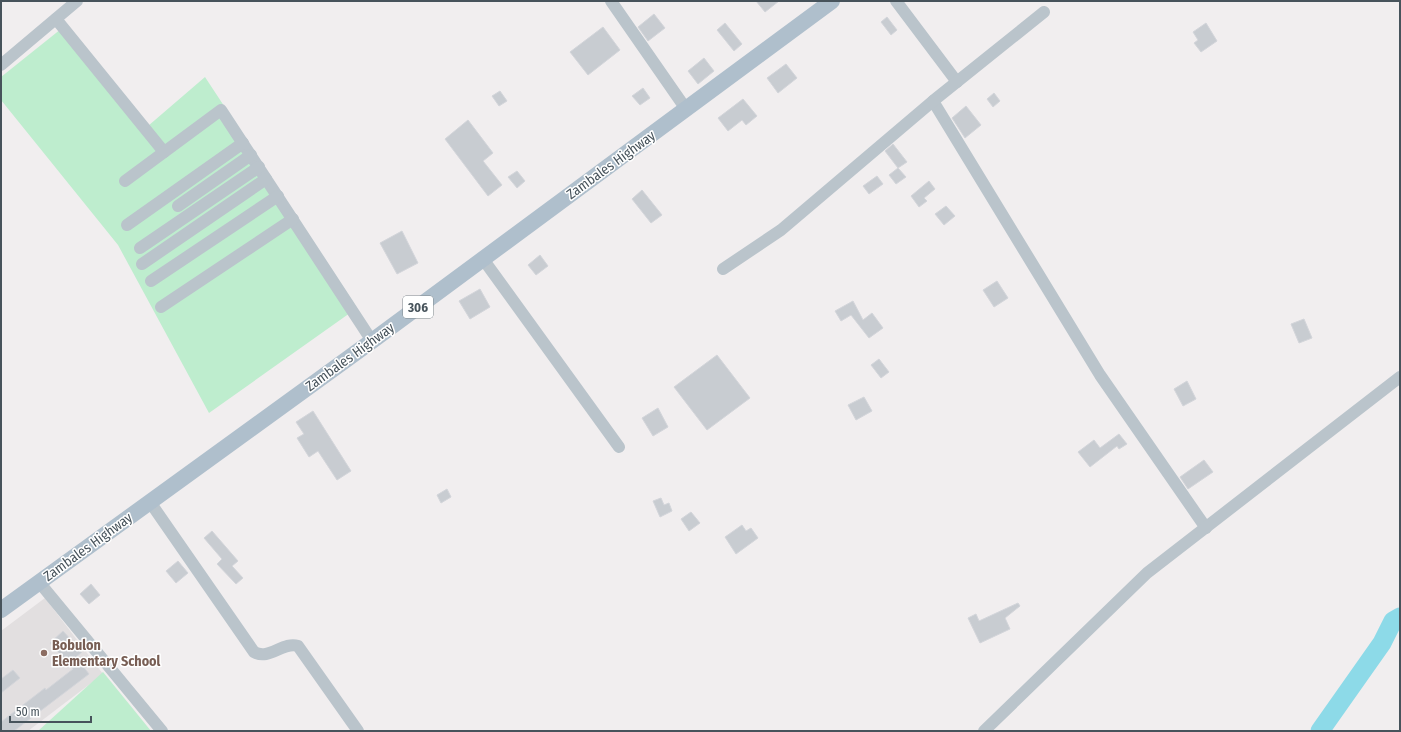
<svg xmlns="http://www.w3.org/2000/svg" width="1401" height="732" viewBox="0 0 1401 732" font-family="'Fira Sans Condensed',sans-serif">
  <rect width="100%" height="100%" fill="#f1eeef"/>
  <path fill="#e2dfe0" d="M45,598L103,674L28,731H1V631Z"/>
  <g fill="#beedce">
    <path d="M66,25L148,126L205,77L357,308L209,413L118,245L1,100V77Z"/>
    <path d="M103,672L151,731H38Z"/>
  </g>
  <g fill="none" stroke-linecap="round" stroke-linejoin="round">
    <path stroke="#8ddae8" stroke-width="19" d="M1320,731L1382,643L1393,621L1400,617"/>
  </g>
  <g fill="#c8ccd1" stroke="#d3d5da">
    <path d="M756,1H779L765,12Z"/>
    <path d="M654,14L665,28L648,41L638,27Z"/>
    <path d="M887,17L897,30L891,35L881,22Z"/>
    <path d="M725,23L742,44L734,51L717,30Z"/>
    <path d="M1206,23L1217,41L1201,52L1194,43L1198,40L1193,32Z"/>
    <path d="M603,27L620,50L588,75L570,52Z"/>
    <path d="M704,58L714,71L698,84L688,71Z"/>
    <path d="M786,64L797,78L778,93L767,78Z"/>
    <path d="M643,88L650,98L640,105L632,96Z"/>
    <path d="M500,91L507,101L499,106L492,96Z"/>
    <path d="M994,93L1000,101L993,107L987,99Z"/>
    <path d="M743,99L757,116L746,125L742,120L728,131L718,118Z"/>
    <path d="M966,106L981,125L965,138L952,118Z"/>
    <path d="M468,120L493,153L483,161L502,185L488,196L445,139Z"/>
    <path d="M893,144L907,162L898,168L885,151Z"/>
    <path d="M898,168L906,177L896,184L889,175Z"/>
    <path d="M517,171L525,181L517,188L508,177Z"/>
    <path d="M877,176L883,184L869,194L863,186Z"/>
    <path d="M929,181L935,189L924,198L927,201L919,207L911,196Z"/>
    <path d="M642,190L662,215L651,223L632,199Z"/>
    <path d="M946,206L955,216L944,225L935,214Z"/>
    <path d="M402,231L418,263L397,274L380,243Z"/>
    <path d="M540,255L548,266L536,275L528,265Z"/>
    <path d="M997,281L1008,298L994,307L983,290Z"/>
    <path d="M480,289L490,307L470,319L459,301Z"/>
    <path d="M853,301L863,320L872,313L883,328L869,338L851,315L841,321L835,311Z"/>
    <path d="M1304,319L1312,338L1299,343L1291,324Z"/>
    <path d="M717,355L750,398L707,430L674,387Z"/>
    <path d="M879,359L889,372L881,378L871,365Z"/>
    <path d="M1187,381L1196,399L1183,406L1174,389Z"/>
    <path d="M864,397L872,411L856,420L848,405Z"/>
    <path d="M658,408L668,427L653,436L642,418Z"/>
    <path d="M313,411L351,471L337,480L318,451L309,457L297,438L304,434L296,422Z"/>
    <path d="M1119,434L1127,444L1119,449L1117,446L1090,467L1078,452L1094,440L1100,448Z"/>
    <path d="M1204,460L1213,472L1188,489L1180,477Z"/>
    <path d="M447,489L451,497L441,503L437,495Z"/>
    <path d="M661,498L664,505L669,503L672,511L660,517L653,501Z"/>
    <path d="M691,512L700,523L689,531L681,519Z"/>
    <path d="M742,525L746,531L751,528L758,538L736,554L725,537Z"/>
    <path d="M212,531L238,561L232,566L243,578L236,584L217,564L222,559L204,538Z"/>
    <path d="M178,561L188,573L176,583L166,571Z"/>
    <path d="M91,584L100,595L89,604L80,594Z"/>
    <path d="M1018,603L1020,606L1005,618L1010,629L980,643L968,618L976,614L979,621Z"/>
    <path d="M63,631L82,652L76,657L89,674L14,731H1V722L45,688L46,690L73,669L50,643Z"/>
    <path d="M13,670L20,678L1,693V679Z"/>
  </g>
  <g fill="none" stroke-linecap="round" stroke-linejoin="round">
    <g stroke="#bac4cb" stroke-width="12">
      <path d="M611,1L686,109"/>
      <path d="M896,1L957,82"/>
      <path d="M56,19L164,152"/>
      <path d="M1,65L77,1"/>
      <path d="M933,101L1100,375L1206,528"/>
      <path d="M125,181L221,110L372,341"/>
      <path d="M178,206L251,155"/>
      <path d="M127,225L243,143"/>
      <path d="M140,248L259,167"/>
      <path d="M483,259L619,447"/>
      <path d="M142,264L266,179"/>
      <path d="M723,269L781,230L933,101L1044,12"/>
      <path d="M151,281L278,196"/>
      <path d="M161,307L293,219"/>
      <path d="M150,502L254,652C269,661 283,641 298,646L358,731"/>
      <path d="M39,582L162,731"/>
      <path d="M984,731L1147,573L1400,377"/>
    </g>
    <path stroke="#afbfcc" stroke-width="16" d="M1,610L372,341L832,1"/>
  </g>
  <circle fill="#8d6e63" stroke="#fff" stroke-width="1.5" cx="44" cy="653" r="4"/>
  <g text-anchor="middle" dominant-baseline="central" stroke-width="3" stroke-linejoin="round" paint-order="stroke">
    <rect fill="#fff" stroke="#7e878c" stroke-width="1" x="403" y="296" width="30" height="22" rx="3"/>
    <g font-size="13" font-weight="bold" fill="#47535b">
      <text x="418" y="307">306</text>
    </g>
    <g font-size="14" fill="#47535b" stroke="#fff">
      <text transform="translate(611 165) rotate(-36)">Zambales Highway</text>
      <text transform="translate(350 357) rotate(-36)">Zambales Highway</text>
      <text transform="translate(88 547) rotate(-36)">Zambales Highway</text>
    </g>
    <g font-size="14" font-weight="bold" fill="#785e54" stroke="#fff" text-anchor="start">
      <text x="52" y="645">Bobulon<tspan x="52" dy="16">Elementary School</tspan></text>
    </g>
  </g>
  <rect width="1401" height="732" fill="none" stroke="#47535b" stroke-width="4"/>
  <path d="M10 716v6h81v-6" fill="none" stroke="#47535b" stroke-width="2"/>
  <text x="16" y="716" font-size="12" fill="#47535b" stroke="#ffffff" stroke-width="3" paint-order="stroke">50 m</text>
</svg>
